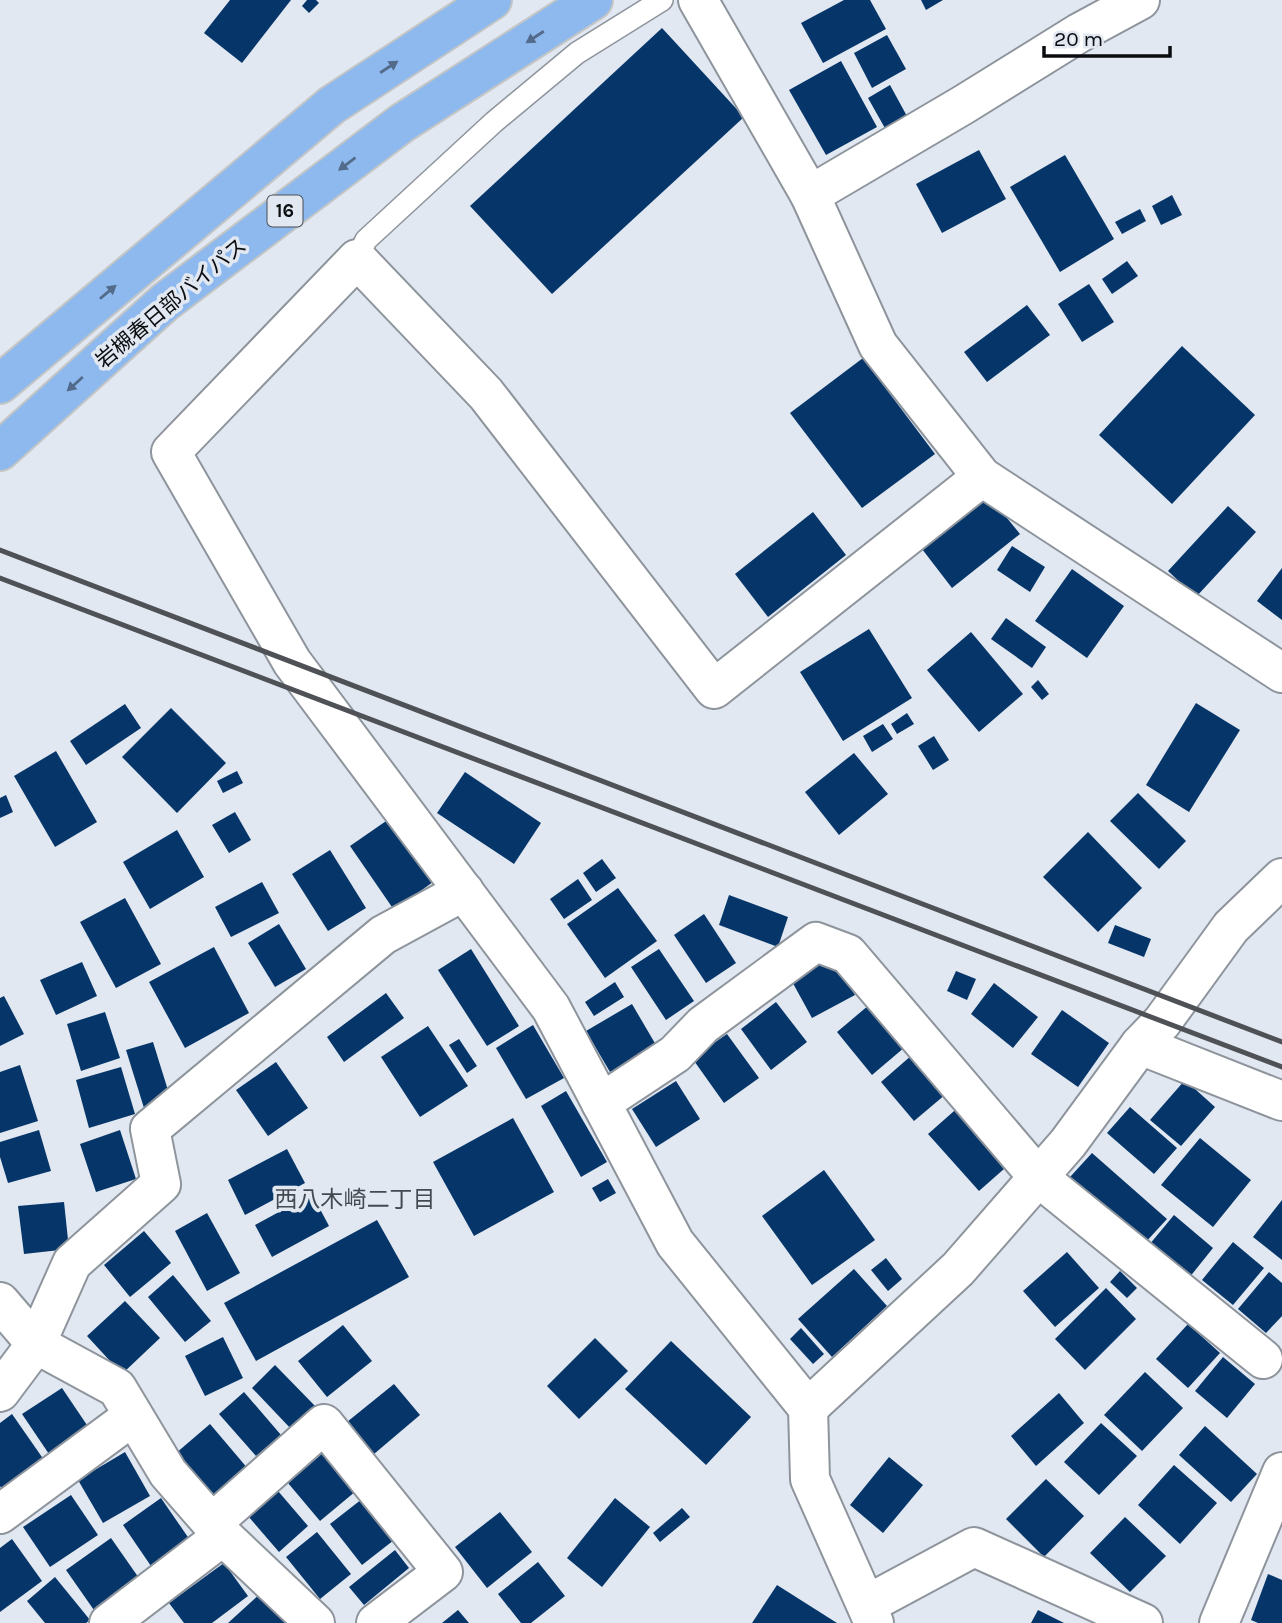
<svg xmlns="http://www.w3.org/2000/svg" width="1282" height="1623" viewBox="0 0 1282 1623" font-family="Karla,'Noto Sans JP',sans-serif">
  <rect width="100%" height="100%" fill="#e1e8f1"/>
  <g fill="#063669">
    <path d="M230,0H291L242,63L204,33Z"/>
    <path d="M307,0H316L319,3L309,13L302,6Z"/>
    <path d="M844,0H870L886,29L823,63L801,23Z"/>
    <path d="M921,0H943L926,10Z"/>
    <path d="M662,28L744,117L552,294L470,206Z"/>
    <path d="M887,35L906,69L872,88L854,53Z"/>
    <path d="M841,61L877,127L826,155L789,90Z"/>
    <path d="M890,85L908,118L886,130L868,98Z"/>
    <path d="M979,150L1006,199L942,233L916,184Z"/>
    <path d="M1065,155L1114,239L1060,272L1010,187Z"/>
    <path d="M1172,195L1182,215L1161,225L1152,206Z"/>
    <path d="M1140,209L1146,221L1122,234L1115,222Z"/>
    <path d="M1127,261L1138,276L1112,294L1102,279Z"/>
    <path d="M1089,284L1114,322L1082,342L1058,304Z"/>
    <path d="M1027,305L1050,335L987,382L964,352Z"/>
    <path d="M1182,346L1255,415L1172,504L1099,435Z"/>
    <path d="M863,358L935,454L862,508L790,413Z"/>
    <path d="M989,496L1020,534L952,588L922,549Z"/>
    <path d="M1228,506L1256,532L1196,597L1168,571Z"/>
    <path d="M813,512L846,555L768,617L735,574Z"/>
    <path d="M1012,546L1045,567L1030,592L997,570Z"/>
    <path d="M1282,568V620L1257,601Z"/>
    <path d="M1072,569L1124,606L1087,658L1035,621Z"/>
    <path d="M1006,618L1046,647L1032,668L991,639Z"/>
    <path d="M869,629L912,698L843,741L800,672Z"/>
    <path d="M971,632L1023,694L979,732L927,670Z"/>
    <path d="M1038,680L1049,694L1042,700L1031,687Z"/>
    <path d="M1196,703L1240,730L1189,812L1146,785Z"/>
    <path d="M125,704L141,728L86,765L70,741Z"/>
    <path d="M171,708L226,763L177,813L122,757Z"/>
    <path d="M907,713L914,724L897,734L891,724Z"/>
    <path d="M883,724L893,739L872,752L863,736Z"/>
    <path d="M934,736L949,760L933,770L918,746Z"/>
    <path d="M56,751L97,822L55,847L14,776Z"/>
    <path d="M854,753L888,794L839,835L805,792Z"/>
    <path d="M237,771L243,783L223,793L217,781Z"/>
    <path d="M465,772L541,823L514,864L437,813Z"/>
    <path d="M1138,793L1186,841L1159,869L1110,821Z"/>
    <path d="M6,795L13,812L0,818V798Z"/>
    <path d="M235,812L251,840L229,853L212,825Z"/>
    <path d="M389,819L433,882L394,910L350,846Z"/>
    <path d="M177,830L204,877L150,909L123,862Z"/>
    <path d="M1088,832L1142,888L1098,932L1043,877Z"/>
    <path d="M330,850L366,908L328,931L292,874Z"/>
    <path d="M602,859L616,878L596,892L583,873Z"/>
    <path d="M578,879L592,900L564,919L550,899Z"/>
    <path d="M262,882L279,913L231,937L215,907Z"/>
    <path d="M618,888L657,941L605,978L567,924Z"/>
    <path d="M729,895L788,917L778,947L719,925Z"/>
    <path d="M125,898L161,964L116,988L80,922Z"/>
    <path d="M704,914L736,963L706,983L674,935Z"/>
    <path d="M279,924L306,969L275,987L248,943Z"/>
    <path d="M1115,925L1151,939L1144,957L1108,943Z"/>
    <path d="M214,947L249,1013L185,1048L149,982Z"/>
    <path d="M471,949L519,1026L487,1046L438,970Z"/>
    <path d="M659,949L694,1001L666,1020L631,967Z"/>
    <path d="M831,953L855,995L812,1018L789,976Z"/>
    <path d="M82,962L97,996L56,1015L40,980Z"/>
    <path d="M956,971L976,979L967,1000L947,991Z"/>
    <path d="M615,982L624,997L594,1016L585,1002Z"/>
    <path d="M994,983L1038,1017L1013,1048L971,1014Z"/>
    <path d="M386,993L404,1018L344,1062L327,1037Z"/>
    <path d="M4,996L24,1034L0,1046V998Z"/>
    <path d="M776,1002L807,1042L771,1070L741,1029Z"/>
    <path d="M632,1004L656,1045L610,1072L586,1031Z"/>
    <path d="M869,1005L905,1047L872,1075L837,1032Z"/>
    <path d="M1062,1010L1109,1043L1078,1087L1031,1054Z"/>
    <path d="M105,1012L120,1058L81,1071L67,1024Z"/>
    <path d="M533,1025L564,1078L526,1099L496,1048Z"/>
    <path d="M428,1026L468,1086L420,1117L381,1057Z"/>
    <path d="M727,1034L759,1078L724,1103L692,1058Z"/>
    <path d="M459,1039L477,1066L467,1073L449,1045Z"/>
    <path d="M153,1042L171,1100L144,1108L126,1050Z"/>
    <path d="M912,1055L946,1094L914,1121L881,1082Z"/>
    <path d="M276,1062L308,1108L268,1136L236,1090Z"/>
    <path d="M20,1065L38,1121L0,1133V1072Z"/>
    <path d="M121,1067L135,1114L89,1128L76,1080Z"/>
    <path d="M1185,1080L1215,1107L1181,1146L1150,1120Z"/>
    <path d="M676,1081L700,1119L656,1147L632,1109Z"/>
    <path d="M566,1091L607,1162L581,1177L541,1106Z"/>
    <path d="M962,1104L1013,1161L979,1191L928,1134Z"/>
    <path d="M1130,1107L1177,1148L1154,1174L1107,1133Z"/>
    <path d="M513,1118L554,1192L474,1236L433,1162Z"/>
    <path d="M39,1130L51,1171L8,1183L0,1157V1142Z"/>
    <path d="M120,1130L136,1179L96,1192L80,1144Z"/>
    <path d="M1200,1138L1251,1180L1213,1227L1161,1185Z"/>
    <path d="M287,1149L305,1183L245,1215L228,1180Z"/>
    <path d="M1092,1153L1167,1219L1144,1244L1070,1177Z"/>
    <path d="M824,1170L875,1240L812,1285L762,1216Z"/>
    <path d="M608,1179L616,1193L600,1202L592,1188Z"/>
    <path d="M312,1194L329,1226L272,1257L255,1225Z"/>
    <path d="M1282,1200V1260L1253,1237Z"/>
    <path d="M64,1202L69,1249L24,1254L18,1206Z"/>
    <path d="M207,1213L240,1273L207,1291L175,1231Z"/>
    <path d="M1174,1215L1213,1248L1189,1278L1149,1245Z"/>
    <path d="M377,1220L409,1277L256,1361L224,1303Z"/>
    <path d="M144,1231L171,1263L130,1297L104,1265Z"/>
    <path d="M1233,1242L1264,1268L1233,1305L1202,1280Z"/>
    <path d="M1067,1252L1099,1288L1055,1327L1023,1291Z"/>
    <path d="M886,1258L902,1279L888,1291L871,1270Z"/>
    <path d="M854,1269L887,1306L832,1357L798,1319Z"/>
    <path d="M1120,1271L1137,1288L1127,1298L1110,1282Z"/>
    <path d="M1269,1272L1282,1283V1316L1266,1333L1238,1309Z"/>
    <path d="M173,1275L211,1321L185,1342L148,1297Z"/>
    <path d="M1106,1288L1136,1319L1085,1370L1055,1339Z"/>
    <path d="M125,1301L160,1338L122,1374L87,1336Z"/>
    <path d="M1188,1324L1220,1353L1188,1388L1156,1359Z"/>
    <path d="M343,1325L372,1361L327,1397L298,1361Z"/>
    <path d="M801,1328L824,1354L813,1364L790,1339Z"/>
    <path d="M223,1337L243,1378L205,1396L185,1356Z"/>
    <path d="M595,1338L628,1371L579,1419L547,1386Z"/>
    <path d="M671,1341L751,1417L706,1465L625,1389Z"/>
    <path d="M1223,1357L1255,1384L1227,1418L1195,1391Z"/>
    <path d="M275,1365L317,1408L293,1431L252,1388Z"/>
    <path d="M1145,1372L1183,1408L1142,1451L1104,1415Z"/>
    <path d="M394,1384L420,1415L374,1454L347,1422Z"/>
    <path d="M62,1388L91,1431L51,1457L22,1414Z"/>
    <path d="M244,1392L281,1435L256,1456L219,1414Z"/>
    <path d="M1059,1393L1084,1423L1036,1466L1011,1436Z"/>
    <path d="M12,1414L44,1460L2,1490L0,1486V1423Z"/>
    <path d="M1101,1423L1137,1456L1099,1495L1064,1462Z"/>
    <path d="M210,1424L249,1470L215,1500L175,1454Z"/>
    <path d="M1205,1426L1257,1474L1231,1502L1179,1455Z"/>
    <path d="M125,1452L150,1496L103,1523L78,1480Z"/>
    <path d="M324,1452L356,1491L320,1521L288,1483Z"/>
    <path d="M889,1457L923,1485L883,1533L850,1505Z"/>
    <path d="M1174,1465L1217,1503L1180,1544L1138,1505Z"/>
    <path d="M1046,1479L1084,1516L1044,1557L1006,1519Z"/>
    <path d="M278,1491L308,1526L279,1552L248,1516Z"/>
    <path d="M71,1495L98,1535L50,1567L23,1527Z"/>
    <path d="M161,1498L192,1543L153,1569L123,1525Z"/>
    <path d="M615,1498L650,1527L602,1587L567,1558Z"/>
    <path d="M362,1499L394,1540L362,1565L330,1524Z"/>
    <path d="M682,1508L690,1517L660,1542L653,1533Z"/>
    <path d="M500,1512L532,1552L487,1588L455,1547Z"/>
    <path d="M1125,1517L1166,1556L1130,1592L1090,1553Z"/>
    <path d="M317,1532L351,1574L320,1599L286,1557Z"/>
    <path d="M111,1538L141,1581L96,1613L66,1570Z"/>
    <path d="M12,1539L42,1581L0,1612V1548Z"/>
    <path d="M395,1550L409,1568L364,1605L349,1587Z"/>
    <path d="M538,1562L565,1596L531,1623H521L498,1594Z"/>
    <path d="M224,1563L248,1596L212,1623H184L169,1603Z"/>
    <path d="M1268,1574L1282,1580V1623H1258L1251,1620Z"/>
    <path d="M55,1577L90,1620L86,1623H45L27,1601Z"/>
    <path d="M777,1585L837,1623H752Z"/>
    <path d="M261,1593L288,1623H228Z"/>
    <path d="M458,1610L469,1623H442Z"/>
    <path d="M1038,1610L1064,1623H1031Z"/>
  </g>
  <g fill="none" stroke-linecap="round" stroke-linejoin="round">
    <defs>
      <path id="lane" d="M357,259L366,240L494,122L577,53L662,0"/>
      <g id="street">
        <path d="M698,0L810,195L878,345L982,477L1282,673"/>
        <path d="M810,195L963,105L1079,33L1140,0"/>
        <path d="M1140,1045L1282,1101"/>
        <path d="M601,1103L675,1054L703,1025L816,942L848,954L1038,1177L1263,1359"/>
        <path d="M0,1302L36,1344L117,1388L168,1473L223,1536L109,1623"/>
        <path d="M0,1392L36,1344L72,1263L161,1184L150,1129L383,935L464,891"/>
        <path d="M808,1408L675,1243L551,1008L292,662L171,452L357,259L486,394L714,689L982,477"/>
        <path d="M0,1514L133,1416"/>
        <path d="M212,1523L324,1424L443,1572L376,1623"/>
        <path d="M223,1536L315,1623"/>
        <path d="M868,1604L974,1547L1143,1623"/>
        <path d="M874,1623L810,1479L808,1408L958,1269L1068,1143L1140,1045L1162,1022L1231,927L1282,878"/>
        <path d="M1219,1623L1282,1472"/>
      </g>
      <g id="highway">
        <path d="M0,384L332,105L492,0"/>
        <path d="M0,451L165,302L402,123L593,0"/>
      </g>
    </defs>
    <use href="#lane" stroke="#8e949c" stroke-width="24"/>
    <use href="#street" stroke="#8e949c" stroke-width="42"/>
    <use href="#highway" stroke="#c4c5c5" stroke-width="42"/>
    <use href="#lane" stroke="#fff" stroke-width="21"/>
    <use href="#street" stroke="#fff" stroke-width="38"/>
    <use href="#highway" stroke="#8db9ee" stroke-width="38"/>
    <g stroke="#4e5156" stroke-width="5">
      <path d="M0,550L1282,1042"/>
      <path d="M0,578L1282,1067"/>
    </g>
  </g>
  <defs><path id="oneway-solid" d="M-6-.8H1V-3.2L6.5 0L1 3.2V.8H-6Z" transform="scale(1.75)"/></defs>
  <g fill="#526b8a">
    <use href="#oneway-solid" transform="translate(535 37) rotate(147)"/>
    <use href="#oneway-solid" transform="translate(389 67) rotate(-33)"/>
    <use href="#oneway-solid" transform="translate(347 164) rotate(143)"/>
    <use href="#oneway-solid" transform="translate(108 292) rotate(-40)"/>
    <use href="#oneway-solid" transform="translate(75 384) rotate(138)"/>
  </g>
  <g text-anchor="middle" dominant-baseline="central" stroke-width="7" stroke-linejoin="round" paint-order="stroke">
    <rect fill="#e1e8f1" stroke="#4a4e53" stroke-width="2" x="267.5" y="195.5" width="35" height="31" rx="5"/>
    <g font-size="19" font-weight="bold" fill="#0a0c0f">
      <text x="285" y="211">16</text>
    </g>
    <g font-size="21" fill="#0a0c0f" stroke="#e1e8f1">
      <text transform="translate(171 303) rotate(-40)">岩槻春日部バイパス</text>
    </g>
    <g font-size="23" fill="#454a52" stroke="#e1e8f1">
      <text x="355" y="1199">西八木崎二丁目</text>
    </g>
  </g>
  <path d="M1044 46v10h126v-10" fill="none" stroke="#0a0c0f" stroke-width="3.5"/>
  <text x="1054" y="46" font-size="21" fill="#0a0c0f" stroke="#e1e8f1" stroke-width="5" paint-order="stroke">20 m</text>
</svg>
